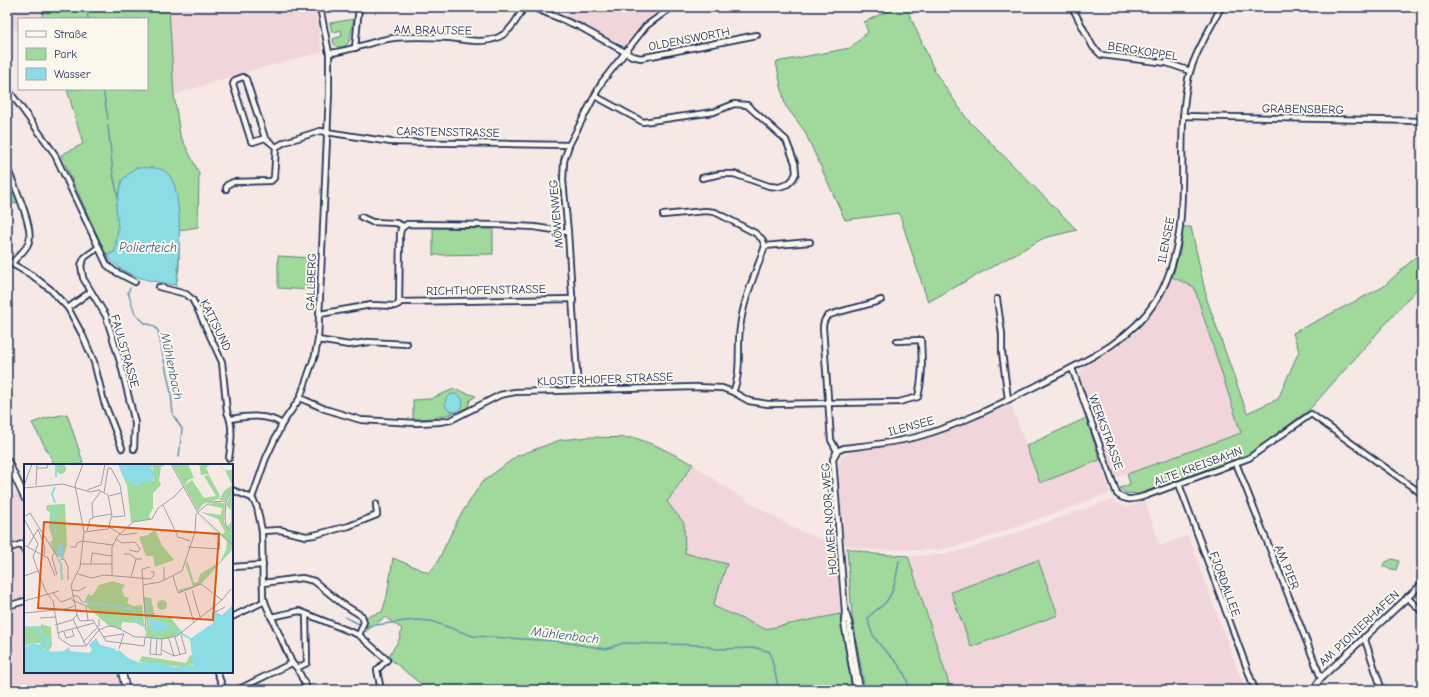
<svg xmlns="http://www.w3.org/2000/svg" width="1429" height="697" viewBox="0 0 1429 697" font-family="'Comic Neue',sans-serif">
  <rect width="100%" height="100%" fill="#f6e8e4"/>
  <filter id="ink" filterUnits="userSpaceOnUse"><feTurbulence type="fractalNoise" baseFrequency=".025" numOctaves="2"/><feDisplacementMap in="SourceGraphic" scale="8" xChannelSelector="R" yChannelSelector="G"/><feConvolveMatrix kernelMatrix="1 2 1 2 8 2 1 2 1" color-interpolation-filters="sRGB"/></filter>
  <g filter="url(#ink)">
    <g fill="#f0d6da">
      <path d="M7,7H43L42,19H19V35L7,17Z"/>
      <path d="M169,7H315L322,52L242,73L174,95Z"/>
      <path d="M567,7H664L653,14L624,45L565,17Z"/>
      <path d="M1172,277L1194,287L1241,433L1116,477L1080,380L1081,371L1087,365L1115,349L1137,331L1154,311Z"/>
      <path d="M1011,405L1040,482L1100,460L1110,493L971,543L936,550H874L845,545L842,527L838,465L842,457L848,453L933,437Z"/>
      <path d="M693,464L722,485L791,527L836,545L840,614L765,629L713,606L685,553L684,523L667,502Z"/>
      <path d="M24,491L25,672H126L130,690H7V495Z"/>
      <path d="M1111,500L1126,507L1145,502L1160,546L1188,535L1245,690H951L908,556L942,555L972,548Z"/>
    </g>
    <g fill="#a1d89c" stroke="#5e847d">
      <path d="M43,7H169L174,95L180,135L199,173L198,227L179,230V268L176,285C149,280 118,277 104,250L61,155L83,144L67,89H147V19H42Z"/>
      <path d="M896,7H906L935,72L967,119L1077,230L1044,238L928,302L899,213L845,220L804,130L785,105L776,62L850,48L868,32L864,22Z"/>
      <path d="M354,19L349,42L344,47H337L334,44L333,39L342,36L341,30L332,33L330,23Z"/>
      <path d="M7,178L18,202L7,206Z"/>
      <path d="M1183,227H1191L1207,300L1247,413L1278,399L1299,351L1293,333L1383,287L1422,251V283L1309,410L1248,455L1138,494L1125,493L1120,488L1130,484L1127,474L1241,433L1194,287L1172,277L1180,252Z"/>
      <path d="M433,228L493,229V254L433,255Z"/>
      <path d="M278,256L313,258L311,287L309,290L278,288Z"/>
      <path d="M454,389L476,396L470,400L468,407C449,416 434,419 413,419V400L430,399Z"/>
      <path d="M67,414L83,462L81,465H55L32,423L46,418Z"/>
      <path d="M1086,418L1100,460L1040,483L1026,446Z"/>
      <path d="M589,437L635,438L657,446L693,464L667,502L684,523L685,553L727,564L713,606L765,629L840,614L852,690H428L388,657L399,640L402,629L385,617L365,632L366,617L382,612L387,596L393,558L429,573L437,563L458,519L482,482L517,456L560,440Z"/>
      <path d="M847,548L874,554L908,556L951,690H865L852,615Z"/>
      <path d="M1392,559L1399,561L1396,570L1383,567L1384,563Z"/>
      <path d="M1038,560L1058,615L971,647L951,592Z"/>
    </g>
    <g fill="#8bdce5" stroke="#5e97af">
      <path d="M135,168C146,168 162,165 170,176C183,194 180,261 176,285C152,281 122,278 107,255L115,252L118,228L116,207L118,197L122,180Z"/>
      <circle cx="454" cy="403" r="9"/>
    </g>
    <g fill="none" stroke-linecap="round" stroke-linejoin="round">
      <g stroke="#5e97af" stroke-width="1.5">
        <path d="M87,7L88,19"/>
        <path d="M103,89L108,119"/>
        <path d="M108,125L113,174L118,197"/>
        <path d="M130,288L128,292L135,314L145,323L154,326L158,331L171,393L173,415L182,429L179,457"/>
        <path d="M899,561C897,573 894,594 885,603C879,609 873,611 868,618C872,653 905,655 909,690"/>
        <path d="M345,617L359,624L368,626L414,620L431,621L473,636L556,641L606,649L624,643L701,645L716,649L757,648L770,652L778,686L781,690"/>
      </g>
      <defs>
        <g id="street">
          <path d="M532,7L580,27L632,56L641,58L757,35"/>
          <path d="M1072,7L1093,47L1101,55L1167,63L1190,71"/>
          <path d="M355,48L359,7"/>
          <path d="M329,53C351,51 371,41 393,38C412,36 433,37 451,38C467,40 484,44 499,37C511,31 518,18 524,7"/>
          <path d="M7,88L54,153L107,265L114,271L135,282"/>
          <path d="M595,96L643,122L714,112L734,104L747,105L786,140L795,163L796,173L793,179L788,184L779,187L769,186L734,174H721L702,178"/>
          <path d="M1183,116L1422,121"/>
          <path d="M265,138L253,142L251,141L233,84L235,80L243,77L246,79L265,138L276,147"/>
          <path d="M7,168C13,182 36,231 28,244C25,251 17,257 12,263"/>
          <path d="M226,189L227,185L233,182L271,181L274,178L276,147L285,142L320,131L391,142L569,145"/>
          <path d="M663,215L705,211L715,212L755,233L762,239L765,246"/>
          <path d="M361,217L372,222L396,223L403,226"/>
          <path d="M99,247L85,257L81,265L83,278L106,316L121,365L135,423L134,449"/>
          <path d="M7,261L33,276L50,289L68,308L83,336L94,362L104,402L122,448"/>
          <path d="M159,287L186,294L192,299L198,310L222,362L227,412C234,425 231,444 229,458"/>
          <path d="M997,299L1002,334V352L1008,399"/>
          <path d="M400,302L573,299"/>
          <path d="M68,308L90,292"/>
          <path d="M320,314L371,305L395,306L399,304L400,234L401,229L407,224L495,225L534,227L568,232"/>
          <path d="M318,340L349,345L368,342L407,344"/>
          <path d="M1072,368L1117,494C1126,502 1135,499 1145,496L1249,458L1311,414L1422,494"/>
          <path d="M578,390L568,232L563,181L564,161L569,145L602,82L646,26L672,7"/>
          <path d="M733,392C742,372 737,349 740,328C743,300 756,272 765,246L810,242"/>
          <path d="M300,398L325,409L361,420L416,423L439,422L451,420L500,395L515,392L695,387L722,388L733,392L749,401L768,404L899,402L918,397C923,374 922,363 921,340L897,341"/>
          <path d="M231,419C248,416 268,414 282,424"/>
          <path d="M837,451L844,448C869,445 895,443 920,436C960,425 1000,404 1038,385C1080,363 1128,344 1155,302C1169,282 1175,257 1179,234C1186,185 1178,134 1187,85C1191,58 1209,32 1221,7"/>
          <path d="M837,451L833,459L845,612L844,622L856,690"/>
          <path d="M837,451L831,440L823,328C823,323 824,319 828,316C837,311 867,306 881,300"/>
          <path d="M1236,463L1321,678"/>
          <path d="M1179,484L1255,690"/>
          <path d="M232,490L252,498"/>
          <path d="M252,498L266,458L282,424L300,398L315,355L318,340L329,93V53L320,7"/>
          <path d="M252,498L257,507L262,531L263,598L292,663L297,668L308,690"/>
          <path d="M262,531L280,530L306,536L314,535L349,526L377,515L376,504"/>
          <path d="M25,543L22,545L25,552"/>
          <path d="M7,549L25,543"/>
          <path d="M232,567L263,565"/>
          <path d="M263,583L302,578L314,581L341,603L362,616L364,622L359,635"/>
          <path d="M1407,597L1422,612"/>
          <path d="M7,606L25,601"/>
          <path d="M846,613L849,623L860,690"/>
          <path d="M232,617L265,601"/>
          <path d="M271,617L299,611L359,635L387,660L377,670L381,690"/>
          <path d="M1364,637L1382,690"/>
          <path d="M297,668L307,663L306,614"/>
          <path d="M217,672L224,690"/>
          <path d="M237,690L292,663"/>
          <path d="M1313,690L1321,678L1422,584"/>
        </g>
        <g id="secondary">
          <path d="M7,460L25,498"/>
          <path d="M122,672L126,690"/>
        </g>
      </defs>
      <use href="#street" stroke="#1b2f5e" stroke-width="8"/>
      <use href="#secondary" stroke="#1b2f5e" stroke-width="9"/>
      <use href="#street" stroke="#fbf7ec" stroke-width="4.5"/>
      <use href="#secondary" stroke="#fbf7ec" stroke-width="6"/>
    </g>
  </g>
  <g text-anchor="middle" dominant-baseline="central" stroke-width="4" stroke-linejoin="round" paint-order="stroke">
    <g font-size="12" fill="#1b2f5e" stroke="#fbf7ec">
      <text transform="translate(433 30) rotate(1)">AM BRAUTSEE</text>
      <text transform="translate(689 39) rotate(-11)">OLDENSWORTH</text>
      <text transform="translate(1143 51) rotate(9)">BERGKOPPEL</text>
      <text transform="translate(1303 109) rotate(1)">GRABENSBERG</text>
      <text transform="translate(448 132) rotate(1)">CARSTENSSTRASSE</text>
      <text transform="translate(556 214) rotate(-95)">MÖWENWEG</text>
      <text transform="translate(1166 240) rotate(-79)">ILENSEE</text>
      <text transform="translate(311 282) rotate(-88)">GALLBERG</text>
      <text transform="translate(486 290) rotate(-1)">RICHTHOFENSTRASSE</text>
      <text transform="translate(216 325) rotate(64)">KATTSUND</text>
      <text transform="translate(125 351) rotate(74)">FAULSTRASSE</text>
      <text transform="translate(605 379) rotate(-2)">KLOSTERHOFER STRASSE</text>
      <text transform="translate(911 426) rotate(-15)">ILENSEE</text>
      <text transform="translate(1106 432) rotate(70)">WERKSTRASSE</text>
      <text transform="translate(1198 466) rotate(-20)">ALTE KREISBAHN</text>
      <text transform="translate(829 519) rotate(-94)">HOLMER-NOOR-WEG</text>
      <text transform="translate(1287 567) rotate(68)">AM PIER</text>
      <text transform="translate(1225 584) rotate(70)">FJORDALLEE</text>
      <text transform="translate(1359 628) rotate(-43)">AM PIONIERHAFEN</text>
    </g>
    <g font-size="13" font-style="italic" fill="#375a80" stroke="#fbf7ec">
      <text x="148" y="247">Polierteich</text>
      <text transform="translate(172 366) rotate(78)">Mühlenbach</text>
      <text transform="translate(565 635) rotate(7)">Mühlenbach</text>
    </g>
  </g>
  <g transform="translate(24 464)">
    <rect width="209" height="209" fill="#f6e8e4"/>
    <path d="M32 5a5 5 0 1 1 10 0a5 5 0 1 1-10 0ZM92,0L100,15L115,22L119,17H130L128,0H144L137,3L135,16L137,21L129,29V44L125,52L127,55L107,58L103,21ZM148,0H164L170,14L164,16L161,21L168,16L180,34L192,32L180,12L185,11L196,32L194,35L179,40L174,47ZM175,0H187L182,4L185,10L177,11ZM194,0L200,6H209V23L202,36H195L200,27L208,21L201,6ZM209,25V69L203,63L207,58V46L202,41ZM191,38L201,39L200,58L209,72V85L177,120L156,129L154,126L169,122L162,102L163,96L170,119L174,118L176,110L196,98L202,86L203,77L174,52L197,71L201,68L194,55L176,48L197,51L198,44L183,41ZM41,40L43,81L39,95L31,90L26,78L29,76L25,63L26,48L22,46L23,41ZM131,66L138,81L150,96L131,103L129,92H122L115,73L124,71ZM89,117L101,121L98,125L100,132L105,134L103,139L109,142L118,141L121,167L120,163L112,159L98,158L97,166L84,161L62,142L64,139H60L64,130L68,132L75,121ZM119,133L127,134L131,153L147,154L159,169L144,175L121,174L123,162ZM125,158H134L145,163L128,166ZM133 141a5 5 0 1 1 10 0a5 5 0 1 1-10 0ZM17,160L27,163L28,182L25,186L34,188L21,186L15,179H7L0,183V163L17,162ZM166,191L169,192V200L159,203L115,198L118,192L162,199Z" fill="#a1d89c" fill-rule="evenodd"/>
    <path d="M94,0H134L127,3L130,10L129,18L120,17L115,22L100,15ZM38,80L40,83L39,95L32,90L34,81ZM209,136V209H0V184L8,179L17,181L16,175L19,178L23,176L18,175L21,172L25,174L26,181L23,184L20,180L19,185L28,188L40,187L45,183L46,187L65,189L68,186L65,181L72,174L76,181L92,185L91,187L95,186L104,194L116,199L131,198L151,203L169,201L166,175L189,159L188,151L191,148L198,151L207,143ZM126,155L144,160L146,163L138,168H129L125,159Z" fill="#8bdce5"/>
    <path fill="none" stroke="#8bdce5" stroke-width="2" d="M32,0V13M31,23L28,30L31,39M31,43L29,51L32,74M34,95L37,100L38,116M126,135L121,141L126,155M60,138L109,145L112,156L121,162M0,163L15,164L18,174M146,163L167,175"/>
    <path fill="none" stroke="#9e9eae" stroke-width="1" d="M59,0L51,21L60,68L56,103L47,121L53,151L56,157L69,156L82,177L120,182L121,174M147,0L174,49L209,81M13,4H23L24,0M84,4H87L96,21L101,52L88,53M12,21L13,0M0,22L8,0M0,24L39,20L66,28L75,26L84,31L88,51L84,65L60,68M209,24L202,37L201,54L202,62L209,70M63,26L77,21L81,0M80,29L84,4M85,32L97,29M139,41L154,73L166,77M0,53L6,49L34,94M69,53L88,50M0,55L14,80L9,93L21,126L29,137L35,174L47,182H62M85,63L98,71L113,69M14,65L21,84L20,91M63,67L66,55L69,54L68,39L77,27M92,75L98,79L111,78L116,85L114,88L105,86M0,81L24,94L31,112M4,82L14,65M46,83H52L53,79L58,77L89,81M164,83L196,85L195,74M30,89L28,93L33,111M100,90H106L112,95M37,95L41,96L44,103V116M67,99L68,89L88,92M57,100H88M140,103V116M54,110L68,114L80,111L127,115L130,111V108H127M88,111V83L93,73L109,58L128,55L134,44L151,32L159,23M0,112L14,107M149,112L154,129L177,120L198,136L207,125M107,113L112,95H118M119,121L136,118L158,107L171,68L172,50L186,38L202,37M48,126L54,127L62,123M168,126L176,153M161,128L170,159M29,129L37,138L48,134M48,132H54L59,139M48,136L62,142L64,156M0,137L35,127M188,143L192,148L201,143M0,149L42,145L50,142M16,154L31,153M49,155L62,182M31,161L48,156L53,151M122,167L118,105L126,103M40,168L42,174L50,172L48,166M33,169L70,159M79,173L99,170M118,173L138,175L153,172L198,136M151,173L156,191M127,175L126,190L137,191L138,175M145,175L150,192M59,178L75,162V155M62,182L75,166L84,162L92,163L111,173H118M95,185L100,169M138,186L150,192M132,190L133,175M150,192L162,189L157,171"/>
    <path fill="#de5710" fill-opacity="0.15" stroke="#de5710" stroke-width="2" d="M20,58L195,70L189,156L14,144Z"/>
    <rect width="209" height="209" fill="none" stroke="#1b2f5e" stroke-width="2"/>
  </g>
  <rect width="1429" height="697" fill="none" stroke="#fbf7ec" stroke-width="24"/>
  <rect x="12" y="12" width="1405" height="673" fill="none" stroke="#1b2f5e" stroke-width="1.5" filter="url(#ink)"/>
  <rect x="18" y="18" width="130" height="72" fill="#fbf7ec" stroke="#a1a7b3"/>
  <rect x="26" y="31" width="20" height="6" fill="#fbf7ec" stroke="#a1a7b3"/>
  <text x="54" y="38" font-size="12" fill="#1b2f5e">Straße</text>
  <rect x="26" y="48" width="20" height="12" fill="#a1d89c" stroke="#a1a7b3"/>
  <text x="54" y="58" font-size="12" fill="#1b2f5e">Park</text>
  <rect x="26" y="68" width="20" height="12" fill="#8bdce5" stroke="#a1a7b3"/>
  <text x="54" y="78" font-size="12" fill="#1b2f5e">Wasser</text>
</svg>
